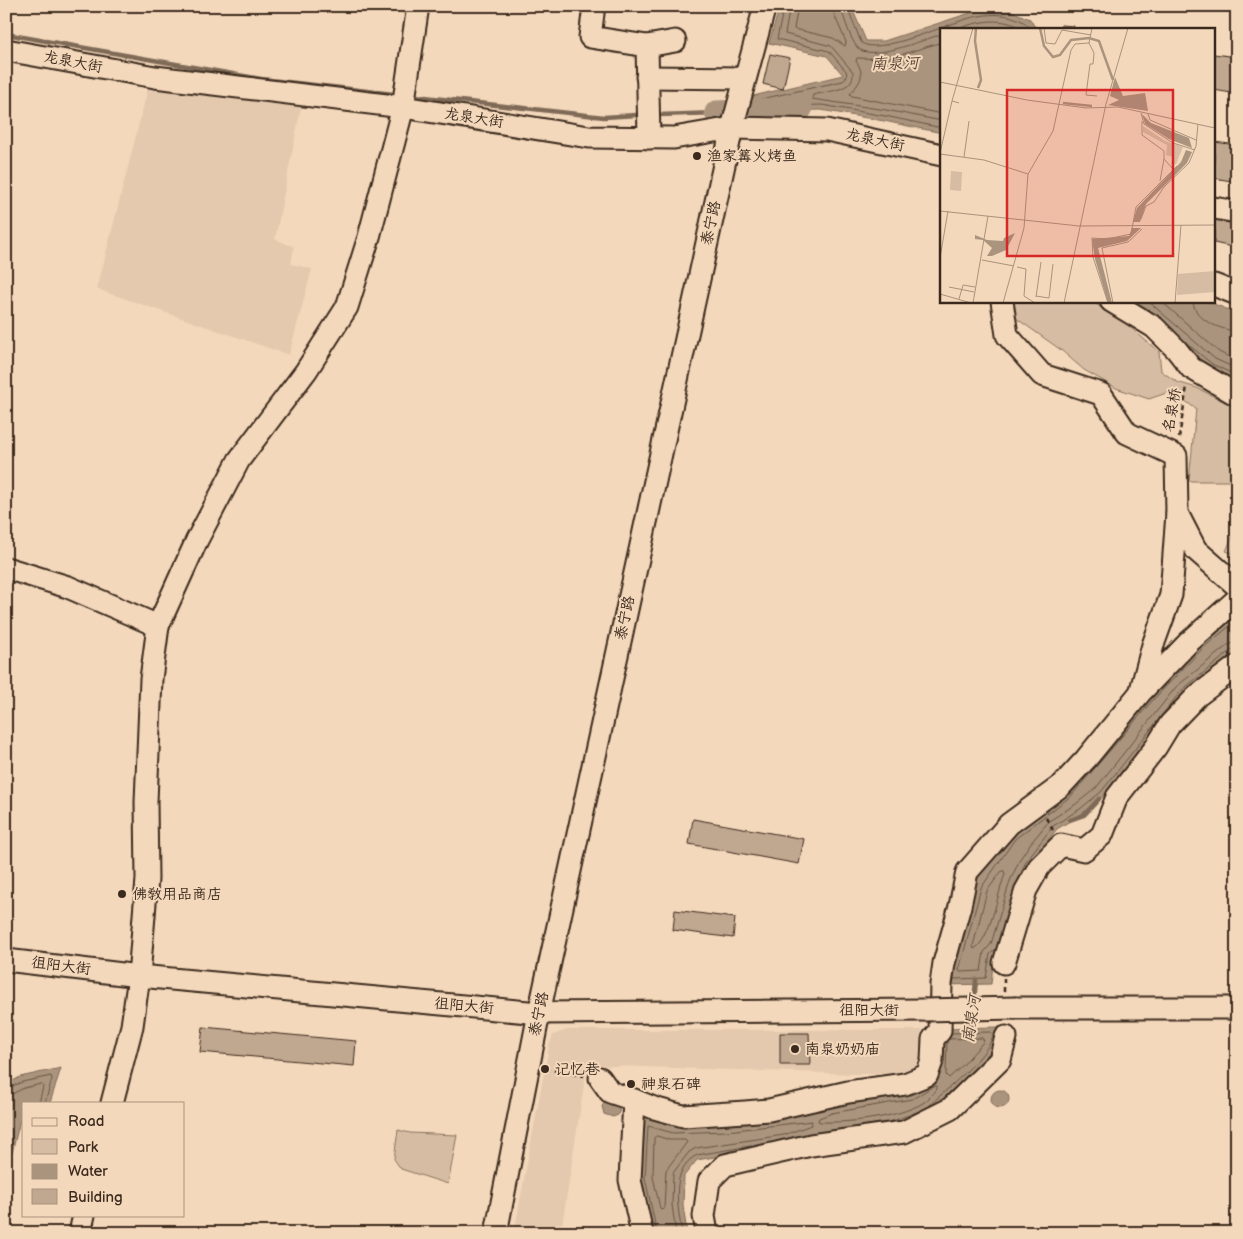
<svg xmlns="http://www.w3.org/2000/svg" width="1243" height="1239" viewBox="0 0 1243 1239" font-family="'Balsamiq Sans','LXGW WenKai TC',sans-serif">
  <rect width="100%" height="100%" fill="#f4d8bb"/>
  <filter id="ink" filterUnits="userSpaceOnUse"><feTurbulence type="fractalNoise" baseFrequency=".02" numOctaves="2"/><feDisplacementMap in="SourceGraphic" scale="10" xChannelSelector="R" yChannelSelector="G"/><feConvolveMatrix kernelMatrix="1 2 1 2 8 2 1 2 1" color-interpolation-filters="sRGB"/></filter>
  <g filter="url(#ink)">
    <g fill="#e4c9ae">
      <path d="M148,88L301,107L275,239L294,247L291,264L312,269L289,355L97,289Z"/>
      <path d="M567,1030H922L920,1074H855L587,1065L561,1233H514L549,1046L553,1035Z"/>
    </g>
    <g fill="#d6bca2" stroke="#887360">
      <path d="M1011,301H1091L1124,322L1159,352L1161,371L1177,382L1197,388L1237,408V486L1229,481H1189L1196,409L1172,391L1149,399L1116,388L1084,370L1061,350L1013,316Z"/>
      <path d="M1237,526V555L1226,551Z"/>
      <path d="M398,1130L410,1133L457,1135L448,1184L401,1169L394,1159Z"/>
    </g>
    <g fill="#aa947d" stroke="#7e6a57">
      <path d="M780,6H851L866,41H884L973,12L1007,9L1030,19L1036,29H942V133L884,121L821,110L773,111L752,108L753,96L843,75L827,56L769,43Z"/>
      <path d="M1119,301H1206L1237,313V381L1209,368L1185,348Z"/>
      <path d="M1237,604V652L1185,694L1104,796L1083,813L1057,829L1039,851L1030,864L999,956L994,955L991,984L943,985L970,883L1007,831Z"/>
      <path d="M1001,1027L995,1046L971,1073L929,1112L895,1126L697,1160L684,1176L683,1205L687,1233H646L634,1179L637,1110L673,1121L909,1088L936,1028Z"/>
      <path d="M61,1068L50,1103H24V1120H20L12,1153L6,1154V1085L20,1077Z"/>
      <circle cx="1000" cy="1099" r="9"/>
      <path d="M606,1101L621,1106L618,1115L613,1117L604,1114L602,1106Z"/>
    </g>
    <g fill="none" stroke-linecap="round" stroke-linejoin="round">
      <g stroke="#675444" stroke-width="1">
        <path d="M784,6L777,39L829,51L846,71L847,76L843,81L761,99L759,101L760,104L774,106L822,105L885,116L942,128"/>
        <path d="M790,6L785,34L831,46L853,72C855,91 827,91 813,95L812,99L886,110L942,121"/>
        <path d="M798,6L794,29L833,38L845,46L846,42L834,14L833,6"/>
        <path d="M841,6L842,12C846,23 850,38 857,47C869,63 925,39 942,34"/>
        <path d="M847,6L861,42C875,58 953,21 974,17C987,14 1003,13 1015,18C1022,21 1026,22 1030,29"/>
        <path d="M957,29C979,21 1002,16 1023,29"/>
        <path d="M942,42L887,59L857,58L856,61C866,76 860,82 850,94L852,96L942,114"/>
        <path d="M1148,301L1215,359L1237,369"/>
        <path d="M1161,301L1219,352L1237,361"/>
        <path d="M1193,301C1194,320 1220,330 1237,331"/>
        <path d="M1184,341L1212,364L1237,376"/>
        <path d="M1237,620L1203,648L1152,701L1071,796L1015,839L981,888L959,970L960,972L981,971L984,952L991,944L1010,881L1020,859L1030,844L1049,821L1076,804L1096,788L1176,687L1228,645L1237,642"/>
        <path d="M1004,871L1005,874C998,892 990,941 974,949L973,946L987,891L1001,872Z"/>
        <path d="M1017,883L1026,861L1053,826L1080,809L1101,792L1181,691L1232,650L1237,648"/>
        <path d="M954,979L986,978L990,954L996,949L998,942"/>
        <path d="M947,1040L946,1075L949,1078L963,1065L984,1041L982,1038L948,1039"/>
        <path d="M934,1086H937V1089C933,1094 928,1100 923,1103C897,1118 850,1123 820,1122L818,1121L819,1118L832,1113L912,1099Z"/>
        <path d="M6,1089L22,1082L51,1076L52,1079L45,1103"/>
        <path d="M6,1095L12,1094L24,1088L41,1084L43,1087L39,1103"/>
        <path d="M928,1107C945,1090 988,1057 993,1035L991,1032L951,1033"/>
        <path d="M856,1127L893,1121L922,1110"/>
        <path d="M657,1136L670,1140H685L687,1142L666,1170L664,1208L662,1210L660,1208L653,1177L654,1138Z"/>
        <path d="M657,1233L645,1178L648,1126L673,1133L727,1131L812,1121L811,1125L784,1135L696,1148L689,1152L673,1173L672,1205L676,1233"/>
        <path d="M682,1233C678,1208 669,1169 697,1155L762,1144"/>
      </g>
      <g stroke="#7e6a57" stroke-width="4.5">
        <path d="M6,34L261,79L394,94"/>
        <path d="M416,96L604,117L637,115"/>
        <path d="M659,115L717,113"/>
        <path d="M1070,820L1084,815L1099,799"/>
        <path d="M974,1002L976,980"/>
        <path d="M971,1032L972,1015"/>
      </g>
      <path stroke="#aa947d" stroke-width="25" d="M717,113L800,109"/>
    </g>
    <g fill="#c0a790" stroke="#3b2a1e">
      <path d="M1061,25L1074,26L1073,29H1060Z"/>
      <path d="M770,54L790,58L783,89L763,84Z"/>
      <path d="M1214,54L1237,57V94L1214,90Z"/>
      <path d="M1214,142L1237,145V182L1214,178Z"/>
      <path d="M1214,219L1237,225V248L1214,243Z"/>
      <path d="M693,819L804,839L799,864L689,844Z"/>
      <path d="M675,910L735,918L733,938L673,930Z"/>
      <path d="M203,1027L356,1041L354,1066L200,1052Z"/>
      <path d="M780,1033H809L810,1065H780Z"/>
    </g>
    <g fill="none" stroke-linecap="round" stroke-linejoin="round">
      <defs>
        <g id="minor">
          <path d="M594,6L590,37L647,46L675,41"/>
          <path d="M647,46L649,138"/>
          <path d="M6,50L155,77L403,107L589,137L674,138L732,128L827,130L942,155"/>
          <path d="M647,77L745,78"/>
          <path d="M1214,208L1237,212"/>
          <path d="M1214,285L1237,294"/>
          <path d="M1002,301L1007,335L1042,375L1101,394L1127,433L1176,456L1177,513L1196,550L1237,586"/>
          <path d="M1111,301L1154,327L1176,349L1191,368L1237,395"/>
          <path d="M6,568L68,587L158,626"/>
          <path d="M1141,690L1153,645L1171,595L1177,513"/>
          <path d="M6,960L139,976L539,1013L924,1010"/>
          <path d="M1004,963L1026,890L1039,867L1061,845L1084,850L1102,835L1117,797L1156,747L1170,724L1197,696L1237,666"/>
          <path d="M1016,1008H1237"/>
          <path d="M600,1078L610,1092L634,1100"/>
          <path d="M112,1103L132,1026L139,976L147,879L146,802L151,679L158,626L197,540L239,460L306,371L347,307L369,237L403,107L418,6"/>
          <path d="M80,1233L84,1215"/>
          <path d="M496,1233L539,1013L732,128L765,6"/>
          <path d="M642,1233L630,1180L634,1100L654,1108L683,1116L745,1112L769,1110L848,1092L905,1084L927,1075L932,1061L933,1039L940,1031L941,984L944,963L960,906L967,872L1009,824L1062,785L1086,759L1140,693L1189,642L1237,599"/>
          <path d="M707,1233L704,1216L709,1181L725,1165L811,1145L904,1132L950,1109L1000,1060L1006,1037"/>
        </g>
      </defs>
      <use href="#minor" stroke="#3b2a1e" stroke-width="25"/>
      <g stroke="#3b2a1e" stroke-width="2.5" stroke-dasharray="5 4" stroke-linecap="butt">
        <path d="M1179,438L1187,386"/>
        <path d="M1046,818L1053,830"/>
        <path d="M1004,978V993"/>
        <path d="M545,1069L584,1076"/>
      </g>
      <use href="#minor" stroke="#f4d8bb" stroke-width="21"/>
      <defs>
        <path id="minor-bridge" d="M924,1010L1016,1008"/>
      </defs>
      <use href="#minor-bridge" stroke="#3b2a1e" stroke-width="25" stroke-linecap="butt"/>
      <use href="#minor-bridge" stroke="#f4d8bb" stroke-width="21"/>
    </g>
  </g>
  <g fill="#3b2a1e" stroke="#f4d8bb" stroke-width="2">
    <circle cx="697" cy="156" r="5"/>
    <circle cx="122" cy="894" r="5"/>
    <circle cx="795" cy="1049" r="5"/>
    <circle cx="545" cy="1069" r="5"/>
    <circle cx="631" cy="1084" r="5"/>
  </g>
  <g text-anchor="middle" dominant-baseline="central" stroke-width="4" stroke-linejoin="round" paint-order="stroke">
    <g font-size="15" fill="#3b2a1e" stroke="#f4d8bb">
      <text transform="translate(73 62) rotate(11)">龙泉大街</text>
      <text transform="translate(474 118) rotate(9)">龙泉大街</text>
      <text transform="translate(875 140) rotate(12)">龙泉大街</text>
      <text transform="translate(711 223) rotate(-78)">泰宁路</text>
      <text transform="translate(1172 410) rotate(-80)">名泉桥</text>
      <text transform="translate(625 618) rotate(-78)">泰宁路</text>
      <text transform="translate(61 966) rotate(7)">徂阳大街</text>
      <text transform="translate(464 1006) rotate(5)">徂阳大街</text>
      <text x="869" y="1010">徂阳大街</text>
      <text transform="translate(539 1014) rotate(-78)">泰宁路</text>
    </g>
    <g font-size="15" fill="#3b2a1e" stroke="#f4d8bb" text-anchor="start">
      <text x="707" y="156">渔家篝火烤鱼</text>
      <text x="132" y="894">佛教用品商店</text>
      <text x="805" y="1049">南泉奶奶庙</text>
      <text x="555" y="1069">记忆巷</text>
      <text x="641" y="1084">神泉石碑</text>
    </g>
    <g font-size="16" font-style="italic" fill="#574436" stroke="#f4d8bb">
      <text transform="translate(895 64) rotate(-1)">南泉河</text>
      <text transform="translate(972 1019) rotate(-81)">南泉河</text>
    </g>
  </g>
  <g transform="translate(940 28)">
    <rect width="275" height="275" fill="#f4d8bb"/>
    <path d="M203,98L225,113L243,119L236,136H231L234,129L226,127L227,117L203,104ZM11,143L22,144L21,163L10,162ZM275,243V264L237,267L238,246Z" fill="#d6bca2"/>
    <path d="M175,49L183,68L205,65L208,83L168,77L179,72L170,68ZM202,86L211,95L249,110L252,120L229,111L205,96ZM246,122L252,124L247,135L206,176L200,194H193L197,180L241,134ZM192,200H201L187,213L158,220L172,275H168L155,231L152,211L189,208ZM75,205L66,222L52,228H47L52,220L43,212L35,211V207L47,212L63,213L64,210Z" fill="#aa947d"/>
    <path fill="none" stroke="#aa947d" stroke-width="2.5" d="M36,0L35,13L41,52L38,60M100,0L104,18L113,29L120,27L131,12L149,10L159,13L173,52M123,75L152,78"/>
    <path fill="none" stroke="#aa927c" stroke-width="1" d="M104,0L106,15L115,16L122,2L151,7M152,0L149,15L154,25L153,36H150L146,67L157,68M0,54L87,72L146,80L178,79L275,100M19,75L12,73L33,0M201,85L204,96L233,115L255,122M208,86L210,92L256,112M202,93V107L224,123V131L233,141M0,125L12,73M0,126L44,132L88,146M24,129L29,93M220,153L224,131M0,183L139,198L275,197M201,191L206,178L214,174L224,159L249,135L256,118L258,96M0,230L8,183M42,232L74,238M77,239L86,241L84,268L95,275M9,259L34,264M0,266L31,275M96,268L109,270L113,236M96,269L101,234M19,271L23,257L35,259M33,275L48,188M63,275L84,200L88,146L113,103L131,22L135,16L149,15M124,275L166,76L188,0M168,275L153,229L152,210L167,211L191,206L196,179L237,138M173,275L162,220L188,214L202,201M235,275L241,197"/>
    <path fill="#d62828" fill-opacity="0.15" stroke="#d62828" stroke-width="2.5" d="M67,62H233V228H67Z"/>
    <rect width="275" height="275" fill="none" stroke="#3b2a1e" stroke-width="2.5"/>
  </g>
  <rect width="1243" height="1239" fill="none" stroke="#f4d8bb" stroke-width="25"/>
  <rect x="12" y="12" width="1218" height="1214" fill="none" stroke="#3b2a1e" stroke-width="2" filter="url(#ink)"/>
  <rect x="22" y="1102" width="162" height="115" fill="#f4d8bb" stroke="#aa927c"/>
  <rect x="32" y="1118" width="25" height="8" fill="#f4d8bb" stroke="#aa927c"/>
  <text x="68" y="1126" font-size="15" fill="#3b2a1e">Road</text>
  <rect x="32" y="1139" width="25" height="15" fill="#d6bca2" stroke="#aa927c"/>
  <text x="68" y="1152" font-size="15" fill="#3b2a1e">Park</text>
  <rect x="32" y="1164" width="25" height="15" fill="#aa947d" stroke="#aa927c"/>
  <text x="68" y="1176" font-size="15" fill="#3b2a1e">Water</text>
  <rect x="32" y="1189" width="25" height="15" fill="#c0a790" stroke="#aa927c"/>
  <text x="68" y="1202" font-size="15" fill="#3b2a1e">Building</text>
</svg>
